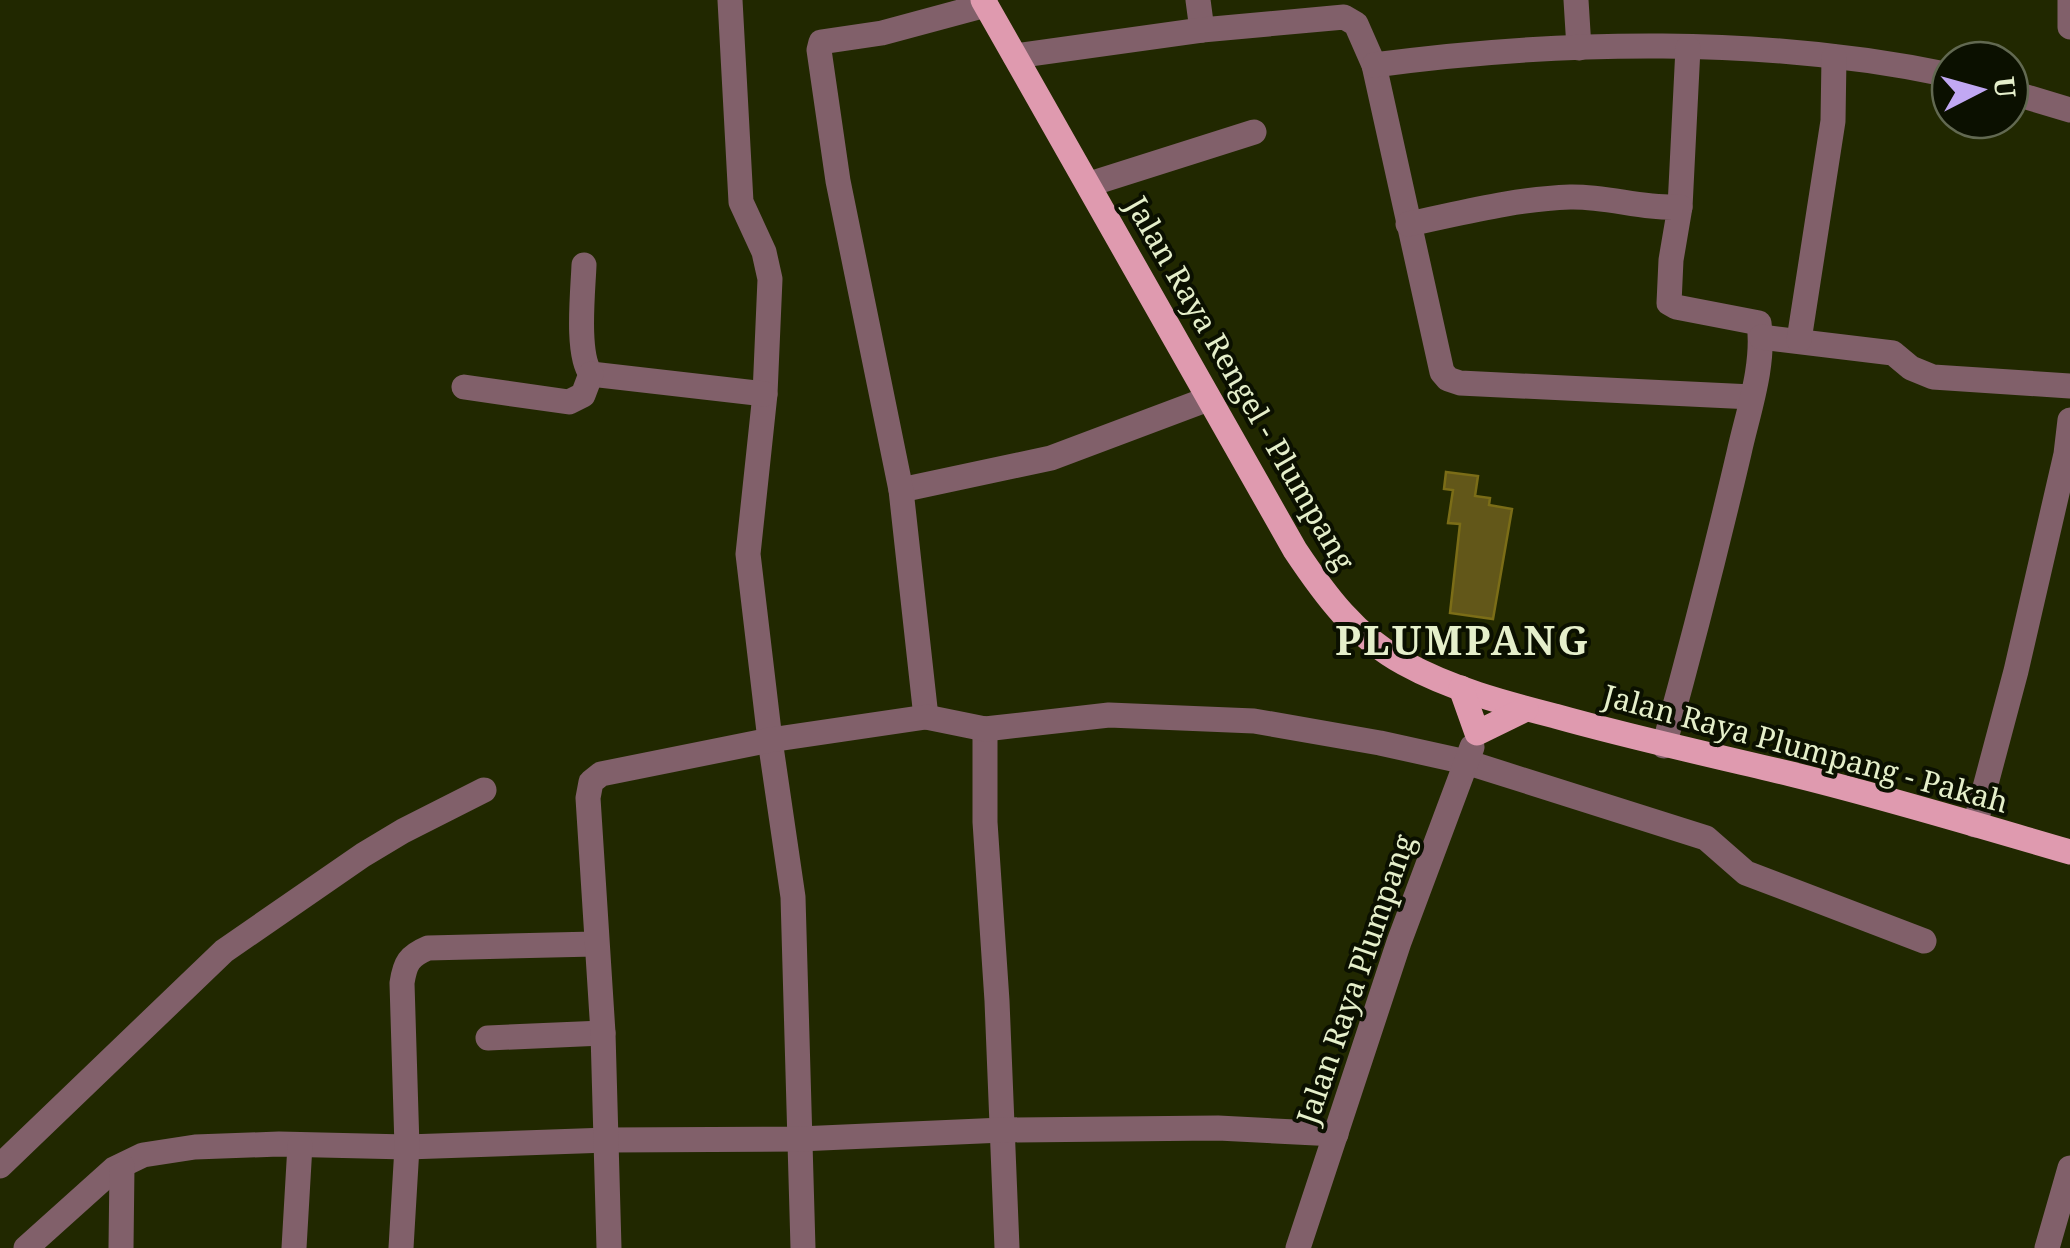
<svg xmlns="http://www.w3.org/2000/svg" width="2070" height="1248" viewBox="0 0 2070 1248" font-family="'Noto Serif',serif">
  <rect width="100%" height="100%" fill="#212800"/>
  <path fill="#625719" stroke="#7b6d17" stroke-width="2.5" d="M1446,472L1478,476L1475,496L1490,498L1489,505L1512,509L1493,619L1450,613L1460,524L1448,523L1453,490L1444,489Z"/>
  <g fill="none" stroke-linecap="round" stroke-linejoin="round">
    <g stroke="#81606a" stroke-width="25">
      <path d="M730,0L741,202L764,252L770,279L765,394L748,554L770,740L793,897L803,1248"/>
      <path d="M1198,0L1202,30"/>
      <path d="M1576,0L1579,48"/>
      <path d="M2070,0V27"/>
      <path d="M1015,56L1202,30L1344,17L1356,24L1374,65L1442,372L1448,379L1460,383L1752,397"/>
      <path d="M1374,65C1561,40 1765,36 1950,75"/>
      <path d="M2010,92L2070,110"/>
      <path d="M1090,184L1254,132"/>
      <path d="M1680,207L1688,48"/>
      <path d="M1408,224C1462,213 1515,199 1570,197C1607,196 1643,209 1680,207L1671,260L1669,303L1676,307L1759,323C1765,365 1748,412 1739,453C1716,551 1691,648 1664,746"/>
      <path d="M584,265C583,291 576,355 591,374L765,394"/>
      <path d="M1761,337L1893,353L1911,368L1933,377L2070,386"/>
      <path d="M1799,340L1833,121L1834,57"/>
      <path d="M464,387L569,402L583,395L591,374"/>
      <path d="M901,490L1051,458L1208,399"/>
      <path d="M926,717L901,490L838,181L819,50L821,42L882,33L986,5"/>
      <path d="M985,729V822L997,1001L1007,1248"/>
      <path d="M1975,825L2016,671L2066,454L2070,420"/>
      <path d="M488,1038L603,1033"/>
      <path d="M0,1166L224,951L363,855L403,831L484,790"/>
      <path d="M26,1248L114,1169L143,1155L195,1147L279,1144L407,1147L608,1140L799,1139L1003,1130L1218,1128L1336,1134"/>
      <path d="M121,1248L122,1166"/>
      <path d="M294,1248L300,1145"/>
      <path d="M401,1248L407,1147L402,983C405,963 409,956 428,948L595,944"/>
      <path d="M609,1248L603,1033L588,798L591,782L601,774L770,740L926,717L985,729L1109,715L1254,721L1380,743L1466,762L1706,838L1746,873L1924,941"/>
      <path d="M1298,1248L1399,942L1472,747"/>
      <path d="M2047,1248L2070,1168"/>
    </g>
    <g stroke="#df9aaf" stroke-width="25">
      <path d="M983,0L1295,550C1325,595 1355,636 1404,663C1451,689 1504,703 1555,716C1633,738 1712,755 1791,774C1885,797 1977,825 2070,852"/>
      <path d="M1461,688L1477,733L1526,709"/>
    </g>
  </g>
  <g text-anchor="middle" dominant-baseline="central" stroke-width="8" stroke-linejoin="round" paint-order="stroke">
    <g font-size="30" fill="#e5efca" stroke="#0b1000">
      <text transform="translate(1241 383) rotate(60)">Jalan Raya Rengel - Plumpang</text>
      <text transform="translate(1806 748) rotate(15)">Jalan Raya Plumpang - Pakah</text>
      <text transform="translate(1355 979) rotate(-71)">Jalan Raya Plumpang</text>
    </g>
    <g font-size="40" font-weight="bold" letter-spacing="2.5" fill="#e5efca" stroke="#0b1000">
      <text x="1463" y="639">PLUMPANG</text>
    </g>
  </g>
  <g transform="translate(1980 90) rotate(84)"><circle r="48" fill="#0b1000" stroke="#626951" stroke-width="2.5"/>
  <path d="M0-8L18 38L0 25L-18 38Z" fill="#c1a8f3"/>
  <text y="-15" font-size="28" font-weight="bold" text-anchor="middle" fill="#e5efca">U</text>
  </g>
</svg>
